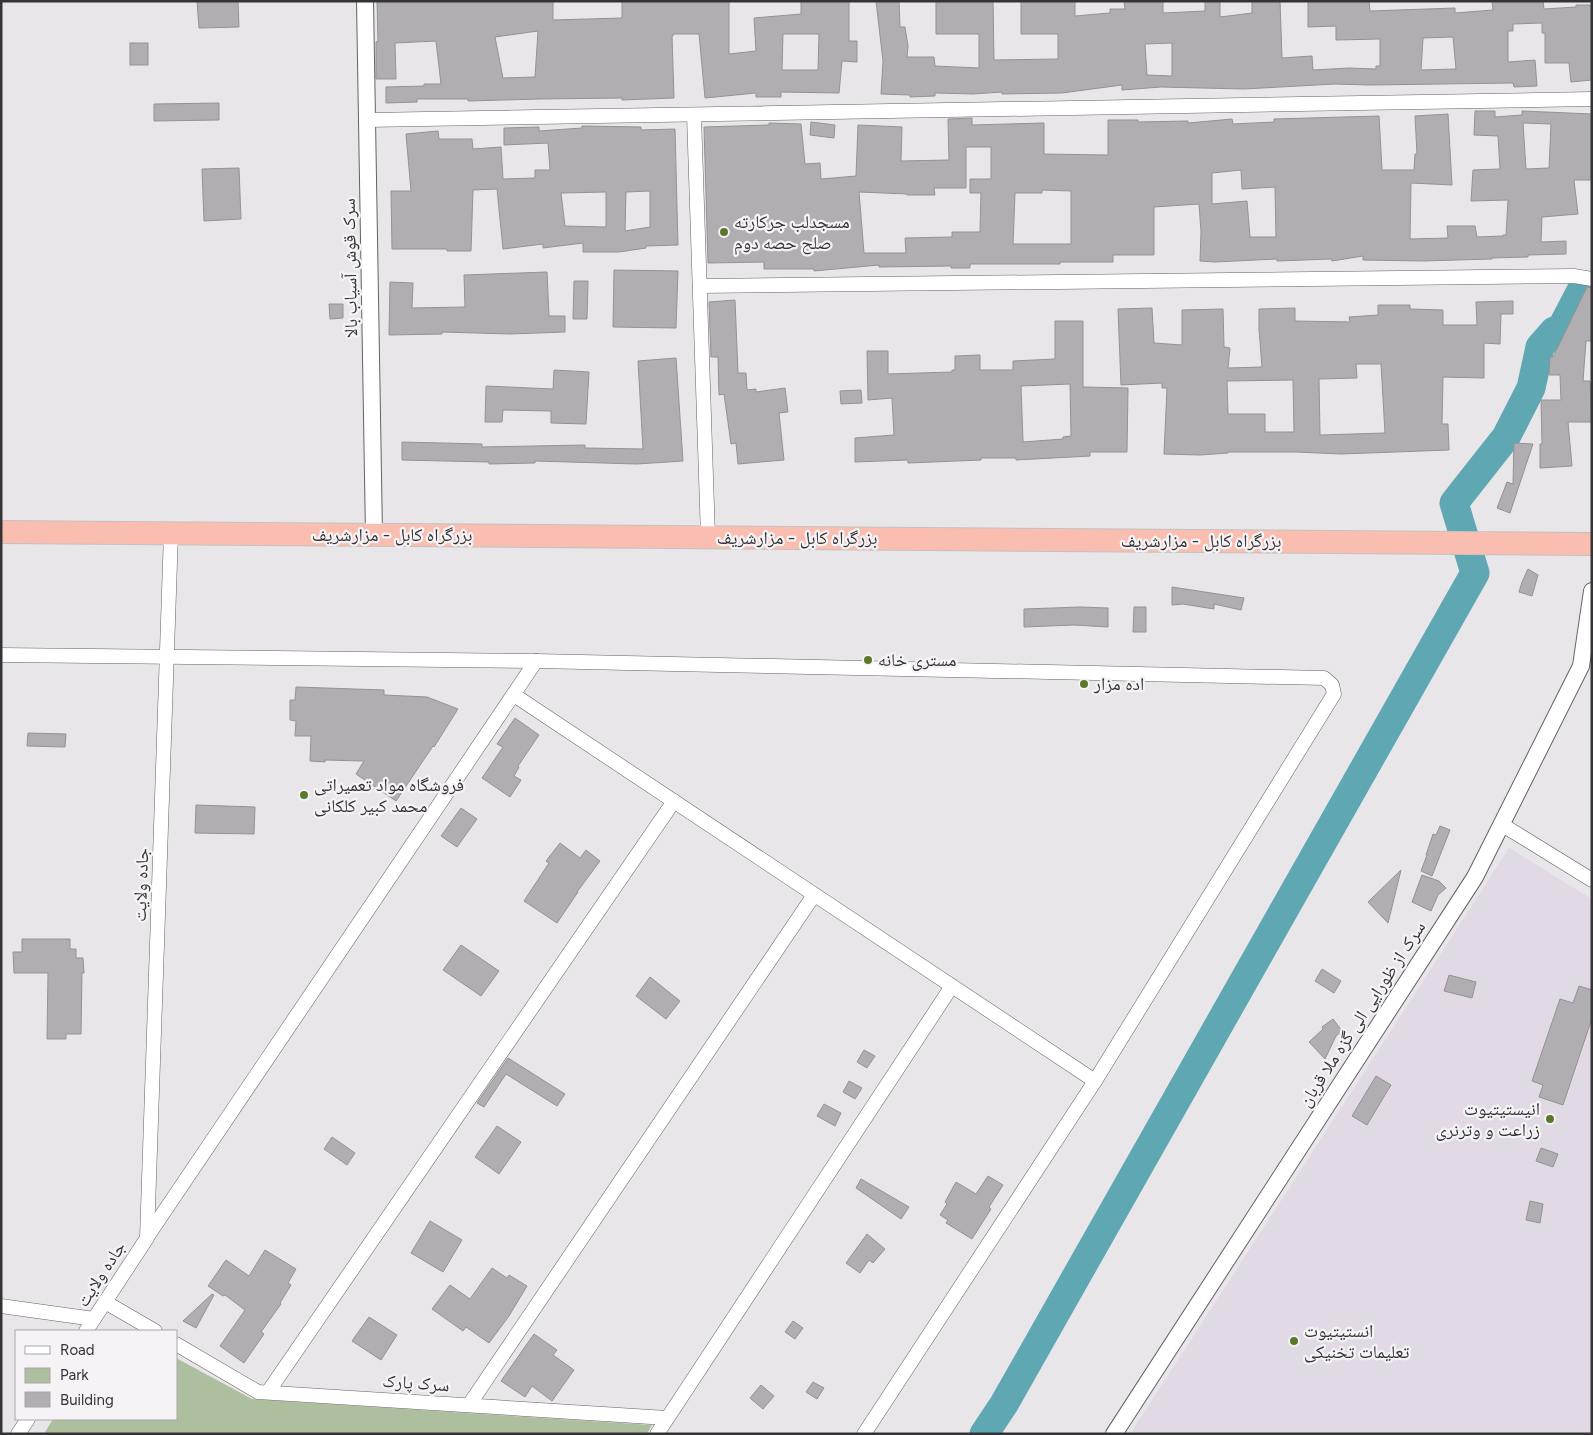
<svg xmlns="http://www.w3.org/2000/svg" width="1593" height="1435" viewBox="0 0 1593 1435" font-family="Figtree,'Noto Naskh Arabic',sans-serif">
  <rect width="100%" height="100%" fill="#e8e6e9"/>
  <path fill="#e1dae4" d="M1509,848L1592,899V1434H1130Z"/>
  <path fill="#adbf9e" d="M176,1358L252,1399L652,1425L647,1434H44L53,1419H176Z"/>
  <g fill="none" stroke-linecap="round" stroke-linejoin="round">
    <path stroke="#5fa8b3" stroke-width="29" d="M984,1434L1004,1404L1475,573L1454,503L1506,437L1531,388L1540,347L1554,331L1561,329L1584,285"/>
  </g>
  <g fill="#b0aeb1" stroke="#949296" fill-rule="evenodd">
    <path d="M197,1H238L239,27L199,28Z"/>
    <path d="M377,1H553V20L622,18V1H729V54L756,51L754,18L801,14V1H849V41H857V62L842,61L839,93L781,92V97H756V93L705,98L699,34H673V36H672L674,98L622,100V98L540,99L468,101V99H417V102L386,103V87L424,86V84H441L436,41L395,43L396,79H376V42L378,41ZM538,31L535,77L503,78L495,37ZM783,34H819L818,70H782Z"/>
    <path d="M876,1H899L900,27H905L908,46L907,57H934L935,66L979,68V34H936V1H993L994,60L1058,59V34H1021V1H1075V16L1110,13V9H1125L1124,1H1163V13L1205,11V1H1220V17L1252,13V1H1280L1282,58L1312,56L1313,70L1349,68L1376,69V66H1380V39L1336,40V26L1308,27V1H1369L1370,11L1455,8V13L1493,10L1492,1H1543L1544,9L1576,7V5H1592V80L1571,82L1569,63H1545V33H1542V23L1513,24V31H1508V62L1535,60L1537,86L1514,87L1513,83L1370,85L1335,84L1244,89L1161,87L1122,90V85L1062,93L1002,94V92L973,94L935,93V96L910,97V95L881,94L883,61ZM1453,37L1456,69L1421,70L1423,38ZM1172,43V76L1147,75L1145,44Z"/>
    <rect x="130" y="43" width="18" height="22"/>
    <path d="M219,103V120L154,121V104Z"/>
    <path d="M1475,111H1495V117L1522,115V111L1592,114V180H1574L1578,214L1542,217L1541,242L1566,241V254L1528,255V257L1492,258V259L1422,261L1363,260V256L1332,261L1331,259L1277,261V259L1215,262L1200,261L1201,232L1199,204L1154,207V255H1113V262H1060V264H970V268H951V266L879,267V265L814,271V269H764V262L708,263L704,127L769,125V123L801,124L805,164L820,163L821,179L856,176L858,125L902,127L901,161L949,160L948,119L972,118V125L1044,123V154L1108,155V120H1138V122L1188,121V123L1232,119L1233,124L1274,122V119L1379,116L1382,170H1414L1415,154H1417L1415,116L1448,114L1452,185L1411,183L1410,239L1448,238L1447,226H1475L1477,237L1503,236V235H1506L1508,200L1471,201L1473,170L1500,169L1498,136L1474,135ZM1523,123L1551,124L1549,168L1526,169ZM966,147H991V179H970V193H981L980,232H952V237L905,238L906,253H864L859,192L907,194V195H935L934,188H966ZM1241,170L1242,189L1275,187L1276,237H1250L1247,201L1212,204V173ZM1042,190L1071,191V244H1013L1015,193H1042Z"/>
    <path d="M811,122L835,125L834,138L810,135Z"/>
    <path d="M582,126L641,127V130L675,129L678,245L646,246V248L619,252H583V243L543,248V244L503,249L497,189L473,190L471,251H447V249H392L391,191H411L406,134L438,131L439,139H472L473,149L501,147L503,179L535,178V170H550L548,143L504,145V128L539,127V131L582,128ZM650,191V227L625,231L626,192ZM606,192V227L565,226L561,193Z"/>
    <path d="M239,168L241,219L204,221L202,169Z"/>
    <path d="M614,270L678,271L676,328L613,327Z"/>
    <path d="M547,272L549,316H565V332L510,334L442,332V334L389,335L390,282L413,283L412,308L465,307L464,275Z"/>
    <path d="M574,281H588L587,319H573Z"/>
    <path d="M1587,287L1592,288V341H1586L1583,381H1590L1592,422H1568L1572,466L1540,468V444H1542L1541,400H1561L1560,375H1549L1550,357H1553Z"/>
    <path d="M735,300L738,373H746L747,390L756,389V392L785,388L788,412L779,413L784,460L738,464L736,443L731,444L724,394L719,395L718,357H711L709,302Z"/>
    <path d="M1513,301V314H1501L1500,344L1484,343V378L1443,377L1442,424H1448L1449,450L1341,454L1296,452H1228V453L1200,455L1164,454L1167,388H1162V383L1121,385L1118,309L1152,308L1154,343L1182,345V310L1223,309L1224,347L1230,348L1228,368L1262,367L1259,329V309L1295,308V321L1350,322L1349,317L1378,315V305H1410V309L1443,310V325H1477L1476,302ZM1356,364H1381L1385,433L1320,435L1319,379L1357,378ZM1293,380L1294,432H1265V414H1228L1227,381Z"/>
    <path d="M329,304H343V318L330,319Z"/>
    <path d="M1055,321H1083V387L1128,388L1127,452H1090V456L1016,460V458H981V460L908,463V460L855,462V438L894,435L892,398L868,400L867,351H888V374L952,372V370H955V356L980,355V370H1013V361L1055,359ZM1070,384L1071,436L1063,437V439L1023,442L1021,386Z"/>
    <path d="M676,358L683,461L637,464L535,461V463L489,464V462L402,460V442L482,444V447L585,445V448L643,449L638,361Z"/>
    <path d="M554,370L589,372L586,424L551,423V411L503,410L502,422H485L486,386L553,389Z"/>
    <path d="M861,390L862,403L841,404L840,391Z"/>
    <path d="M1514,443L1533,444L1510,513L1497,508L1507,482L1513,484Z"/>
    <path d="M1528,569L1538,575L1532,596L1519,592L1522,582Z"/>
    <path d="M1172,587L1244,598L1241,610L1214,604V609L1183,604L1172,605Z"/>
    <path d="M1080,607L1108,608V627L1074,625L1024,627V609Z"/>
    <path d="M1134,607H1146V632H1133Z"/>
    <path d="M296,687L384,690V695L427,697L458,709L434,747L433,746L396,801L356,774L364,761L325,760V762L310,761L311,736H295L296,721L290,720V700H295Z"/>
    <path d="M515,718L539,735L518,766L519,767L514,776L521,780L510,797L482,778L503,747L497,744Z"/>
    <path d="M28,733L66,734L65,747L27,746Z"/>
    <path d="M196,805L255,807L254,834L195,833Z"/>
    <path d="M461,808L477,819L457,847L441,836Z"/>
    <path d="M1440,826L1450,830L1432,876L1421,871L1427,855H1426L1433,834L1436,835Z"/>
    <path d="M560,843L580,858L586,850L600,861L577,892H578L557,923L524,901L549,863L546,861Z"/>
    <path d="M1401,870L1388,923L1368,902Z"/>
    <path d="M1422,875L1439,881L1446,888L1438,895L1431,911L1412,902Z"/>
    <path d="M22,939H70V949H76V958H83L84,973H82L81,1034H66V1039H47L48,973H14L13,952H22Z"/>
    <path d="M461,945L499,971L481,996L443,970Z"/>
    <path d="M1322,969L1341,981L1334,993L1315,981Z"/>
    <path d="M1449,975L1476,982L1472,998L1444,991Z"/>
    <path d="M650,977L680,1001L666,1019L636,996Z"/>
    <path d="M1579,986L1592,990V1018L1563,1105L1539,1097L1543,1085L1532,1081L1560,999L1573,1003Z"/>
    <path d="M1333,1019L1342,1031L1336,1036L1325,1059L1309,1042L1323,1029L1322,1027Z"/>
    <path d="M864,1050L875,1056L867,1068L857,1062Z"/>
    <path d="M508,1058L565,1094L557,1106L506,1074L484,1107L477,1103Z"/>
    <path d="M1376,1076L1391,1085L1367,1125L1352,1116Z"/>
    <path d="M849,1081L862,1088L855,1099L843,1092Z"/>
    <path d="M824,1104L841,1113L835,1126L817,1116Z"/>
    <path d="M497,1126L521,1142L499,1174L475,1157Z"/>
    <path d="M332,1137L355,1153L347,1165L324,1149Z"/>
    <path d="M1541,1148L1558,1154L1553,1167L1536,1161Z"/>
    <path d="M988,1176L1003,1185L989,1207L991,1209L972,1239L946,1223L948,1220L940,1215L947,1204L945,1202L956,1182L976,1194Z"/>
    <path d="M861,1179L909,1207L901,1219L856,1188Z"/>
    <path d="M1530,1201L1543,1204L1540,1223L1526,1220Z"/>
    <path d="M430,1221L462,1240L443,1272L411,1253Z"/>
    <path d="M867,1234L885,1249L873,1263L869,1260L860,1273L846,1263Z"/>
    <path d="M265,1250L296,1269L288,1283L291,1285L280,1303L281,1304L261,1332L264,1334L244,1363L220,1346L245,1310L225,1295L223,1296L208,1286L226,1260L249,1276Z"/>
    <path d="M492,1268L507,1278L509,1275L527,1286L509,1316L489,1343L466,1327L463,1331L432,1309L450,1285L470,1299Z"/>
    <path d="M212,1294L214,1295L196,1328L183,1321Z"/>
    <path d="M369,1317L397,1335L381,1360L352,1341Z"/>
    <path d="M793,1321L803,1328L795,1339L785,1332Z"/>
    <path d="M534,1334L557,1350L553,1355L574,1370L552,1401L532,1386L525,1397L501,1381Z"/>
    <path d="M813,1382L824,1388L817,1399L806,1392Z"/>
    <path d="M761,1385L774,1396L763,1409L750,1398Z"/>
  </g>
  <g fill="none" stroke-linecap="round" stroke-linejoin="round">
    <defs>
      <g id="minor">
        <path d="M694,115L708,537"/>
        <path d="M368,120L1592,99"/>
        <path d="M700,286L1574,276L1592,279"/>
        <path d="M1,655L536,661L1324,678L1332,685L1334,694L1095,1081L864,1434"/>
        <path d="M514,695L1095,1081"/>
        <path d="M1501,824L1592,880"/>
        <path d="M147,1237L536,661"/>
        <path d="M105,1302L155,1331"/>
        <path d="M1,1306L94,1319"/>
        <path d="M86,1331L147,1238L171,533"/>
        <path d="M176,1344L258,1392L667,1418"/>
        <path d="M268,1392L674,801"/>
        <path d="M469,1405L814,895"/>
        <path d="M18,1434L28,1419"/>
        <path d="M657,1434L952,986"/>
      </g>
      <g id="tertiary">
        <path d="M365,1L374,535"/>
        <path d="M1114,1434L1475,877L1581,666L1592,591"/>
      </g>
      <path id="trunk" d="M1,532L1592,544"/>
    </defs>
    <use href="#minor" stroke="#646265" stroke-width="15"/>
    <use href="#tertiary" stroke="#646265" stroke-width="18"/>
    <use href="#trunk" stroke="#c2c2c2" stroke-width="24"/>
    <use href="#minor" stroke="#fff" stroke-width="14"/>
    <use href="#tertiary" stroke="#fff" stroke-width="16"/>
    <use href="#trunk" stroke="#fabeb0" stroke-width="22"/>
  </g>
  <g fill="#5a782d" stroke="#f5f3f6" stroke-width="2">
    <circle cx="724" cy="232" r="5"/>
    <circle cx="868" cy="660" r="5"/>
    <circle cx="1084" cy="684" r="5"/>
    <circle cx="304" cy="795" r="5"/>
    <circle cx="1550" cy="1119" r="5"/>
    <circle cx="1294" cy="1341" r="5"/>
  </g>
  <g text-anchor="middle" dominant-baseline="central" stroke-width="4.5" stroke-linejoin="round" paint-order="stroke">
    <g font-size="18" fill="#343335" stroke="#f5f3f6" text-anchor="start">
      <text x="734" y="222">مسجدلب جرکارته<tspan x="734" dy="21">صلح حصه دوم</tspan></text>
      <text x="878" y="660">مستری خانه</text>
      <text x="1094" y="684">اده مزار</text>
      <text x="314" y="785">فروشگاه مواد تعمیراتی<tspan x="314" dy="21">محمد کبیر کلکانی</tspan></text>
      <text x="1540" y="1109" text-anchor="end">انیستیتیوت<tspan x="1540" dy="21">زراعت و وترنری</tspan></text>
      <text x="1304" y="1331">انستیتیوت<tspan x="1304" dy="21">تعلیمات تخنیکی</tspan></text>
    </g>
    <g font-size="18" fill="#343335" stroke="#f5f3f6">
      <text transform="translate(350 268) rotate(-91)">سرک قوش آسیاب بالا</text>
      <text x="392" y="535">بزرگراه کابل - مزارشریف</text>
      <text x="797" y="538">بزرگراه کابل - مزارشریف</text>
      <text x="1201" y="541">بزرگراه کابل - مزارشریف</text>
      <text transform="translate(141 885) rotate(-88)">جاده ولایت</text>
      <text transform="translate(1362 1014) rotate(-57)">سرک از ظورایی الی گزه ملا قربان</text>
      <text transform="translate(101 1274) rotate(-57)">جاده ولایت</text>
      <text transform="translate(416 1383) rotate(4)">سرک پارک</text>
    </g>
  </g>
  <rect width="1593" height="1435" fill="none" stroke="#343335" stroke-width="5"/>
  <rect x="15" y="1330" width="162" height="90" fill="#f5f3f6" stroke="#a8a6a9"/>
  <rect x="25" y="1346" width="25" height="8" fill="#ffffff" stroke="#a8a6a9"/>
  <text x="60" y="1355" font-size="15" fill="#343335">Road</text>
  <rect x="25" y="1368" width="25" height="15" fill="#adbf9e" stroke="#a8a6a9"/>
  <text x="60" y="1380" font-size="15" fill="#343335">Park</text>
  <rect x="25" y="1392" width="25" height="15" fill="#b0aeb1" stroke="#a8a6a9"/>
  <text x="60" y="1405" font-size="15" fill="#343335">Building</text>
</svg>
